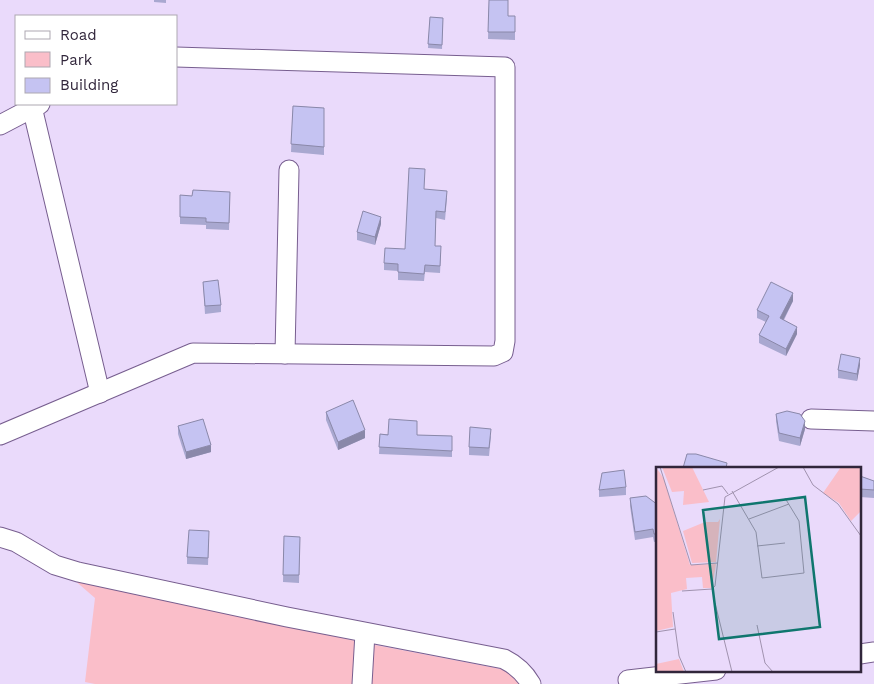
<svg xmlns="http://www.w3.org/2000/svg" width="874" height="684" viewBox="0 0 874 684" font-family="'Work Sans',sans-serif">
  <rect width="100%" height="100%" fill="#eadafb"/>
  <g fill="#fabec9">
    <path d="M73,579L356,641L354,684H95L85,682L95,598Z"/>
    <path d="M370,644L501,669L510,672L521,684H368Z"/>
  </g>
  <g fill="none" stroke-linecap="round" stroke-linejoin="round">
    <defs>
      <g id="minor">
        <path d="M32,107L100,393"/>
        <path d="M0,125L40,104"/>
        <path d="M285,354L289,170"/>
        <path d="M811,419L874,421"/>
        <path d="M0,435L193,353L494,356L503,352L505,341V67L176,57"/>
        <path d="M0,537L16,542L55,565L78,572L287,617L504,659C516,665 524,672 531,684"/>
        <path d="M860,654L874,652"/>
        <path d="M628,680L716,670"/>
        <path d="M362,684L365,633"/>
      </g>
    </defs>
    <use href="#minor" stroke="#775e8f" stroke-width="21"/>
    <use href="#minor" stroke="#fff" stroke-width="19"/>
  </g>
  <g fill="#a9a8d0">
    <path d="M154,0H166V3L154,2Z"/>
    <path d="M489,0L508,16H515V40L488,39Z"/>
    <path d="M430,17L443,18L442,49L428,48Z"/>
    <path d="M293,106L324,108V155L291,152Z"/>
    <path d="M424,189L447,198L445,220L436,218L435,246L441,254L440,273L425,272L424,281L398,280V271L384,270V263L405,249Z"/>
    <path d="M230,192L229,230L206,229V225L180,224V195L192,196Z"/>
    <path d="M381,224L375,245L357,240V232Z"/>
    <path d="M203,282L221,305V312L205,314Z"/>
    <path d="M793,301L784,320L797,334L786,356L759,343V335L766,322L757,318V310Z"/>
    <path d="M860,365L857,381L838,378V370Z"/>
    <path d="M326,412L365,438L338,450L326,420Z"/>
    <path d="M776,414L805,429L800,446L779,441L776,421Z"/>
    <path d="M178,426L211,452L186,459L178,434Z"/>
    <path d="M380,434L452,436V457L379,454Z"/>
    <path d="M491,436L489,456L469,455V447Z"/>
    <path d="M860,476L874,481V498L860,497Z"/>
    <path d="M626,487V495L599,497V490Z"/>
    <path d="M630,498L658,505V541L654,542L653,537L635,540L630,506Z"/>
    <path d="M284,536L300,537L299,583L283,582Z"/>
    <path d="M209,539L208,565L187,564V557Z"/>
  </g>
  <g fill="#8a88a9">
    <path d="M381,217V224L375,245V237Z"/>
    <path d="M793,293V301L780,326V318Z"/>
    <path d="M797,327V334L786,356V349Z"/>
    <path d="M860,358V365L857,381V374Z"/>
    <path d="M805,421V429L800,446V438Z"/>
    <path d="M365,430V438L338,450V442Z"/>
    <path d="M211,445V452L186,459V452Z"/>
  </g>
  <g fill="#c5c3f2" stroke="#8a88a9">
    <path d="M489,0H508V16H515V32H488Z"/>
    <path d="M430,17L443,18L442,45L428,44Z"/>
    <path d="M293,106L324,108V147L291,144Z"/>
    <path d="M409,168L425,169L424,189L447,191L445,212L436,211L435,246H441L440,266L425,265L424,274L398,272V264L384,263L385,248L405,249Z"/>
    <path d="M193,190L230,192L229,223L206,222V218L180,217V195L192,196Z"/>
    <path d="M363,211L381,217L375,237L357,232Z"/>
    <path d="M218,280L221,305L205,306L203,282Z"/>
    <path d="M771,282L793,293L780,318L797,327L786,349L759,335L769,316L757,310Z"/>
    <path d="M841,354L860,358L857,374L838,370Z"/>
    <path d="M353,400L365,430L338,442L326,412Z"/>
    <path d="M787,411L800,414L805,421L800,438L779,433L776,414Z"/>
    <path d="M203,419L211,445L186,452L178,426Z"/>
    <path d="M389,419L417,421V435L452,436V451L379,447L380,434L388,435Z"/>
    <path d="M470,427L491,429L489,448L469,447Z"/>
    <path d="M687,454H696L727,463L726,468H683Z"/>
    <path d="M624,470L626,487L599,490L602,473Z"/>
    <path d="M860,476L874,481V490L860,489Z"/>
    <path d="M646,496L658,505V534H654L653,529L635,532L630,498Z"/>
    <path d="M189,530L209,531L208,558L187,557Z"/>
    <path d="M284,536L300,537L299,575H283Z"/>
  </g>
  <g transform="translate(656 467)">
    <rect width="205" height="205" fill="#eadafb"/>
    <path d="M0,0L8,12L34,98L60,97L56,121H47L46,110L30,111L31,122L15,126L17,160L0,164ZM6,0H36L53,35L27,38L28,24L16,25ZM185,0H205V44L195,54L183,36L167,26ZM64,52L60,95L36,96L27,64L49,55H62ZM23,192L28,205H0V197Z" fill="#fabec9"/>
    <path fill="none" stroke="#a092ae" stroke-width="1" d="M4,0L35,98L62,96M147,0L157,18L182,37L205,69M47,23L66,19L72,27M76,24L100,65L106,111L148,106L143,54L129,31M93,52L133,37M101,79L129,76M26,124L56,122L59,119L69,30L123,0M59,136L76,205M17,145L23,189L30,205M101,158L109,196L117,205M0,165L19,162"/>
    <path fill="#0f766e" fill-opacity="0.15" stroke="#0f766e" stroke-width="2.5" d="M149,30L164,160L63,172L47,43Z"/>
    <rect width="205" height="205" fill="none" stroke="#31263b" stroke-width="2.5"/>
  </g>
  <rect x="15" y="15" width="162" height="90" fill="#ffffff" stroke="#ada8b1"/>
  <rect x="25" y="31" width="25" height="8" fill="#ffffff" stroke="#ada8b1"/>
  <text x="60" y="40" font-size="15" fill="#31263b">Road</text>
  <rect x="25" y="52" width="25" height="15" fill="#fabec9" stroke="#ada8b1"/>
  <text x="60" y="65" font-size="15" fill="#31263b">Park</text>
  <rect x="25" y="78" width="25" height="15" fill="#c5c3f2" stroke="#ada8b1"/>
  <text x="60" y="90" font-size="15" fill="#31263b">Building</text>
</svg>
